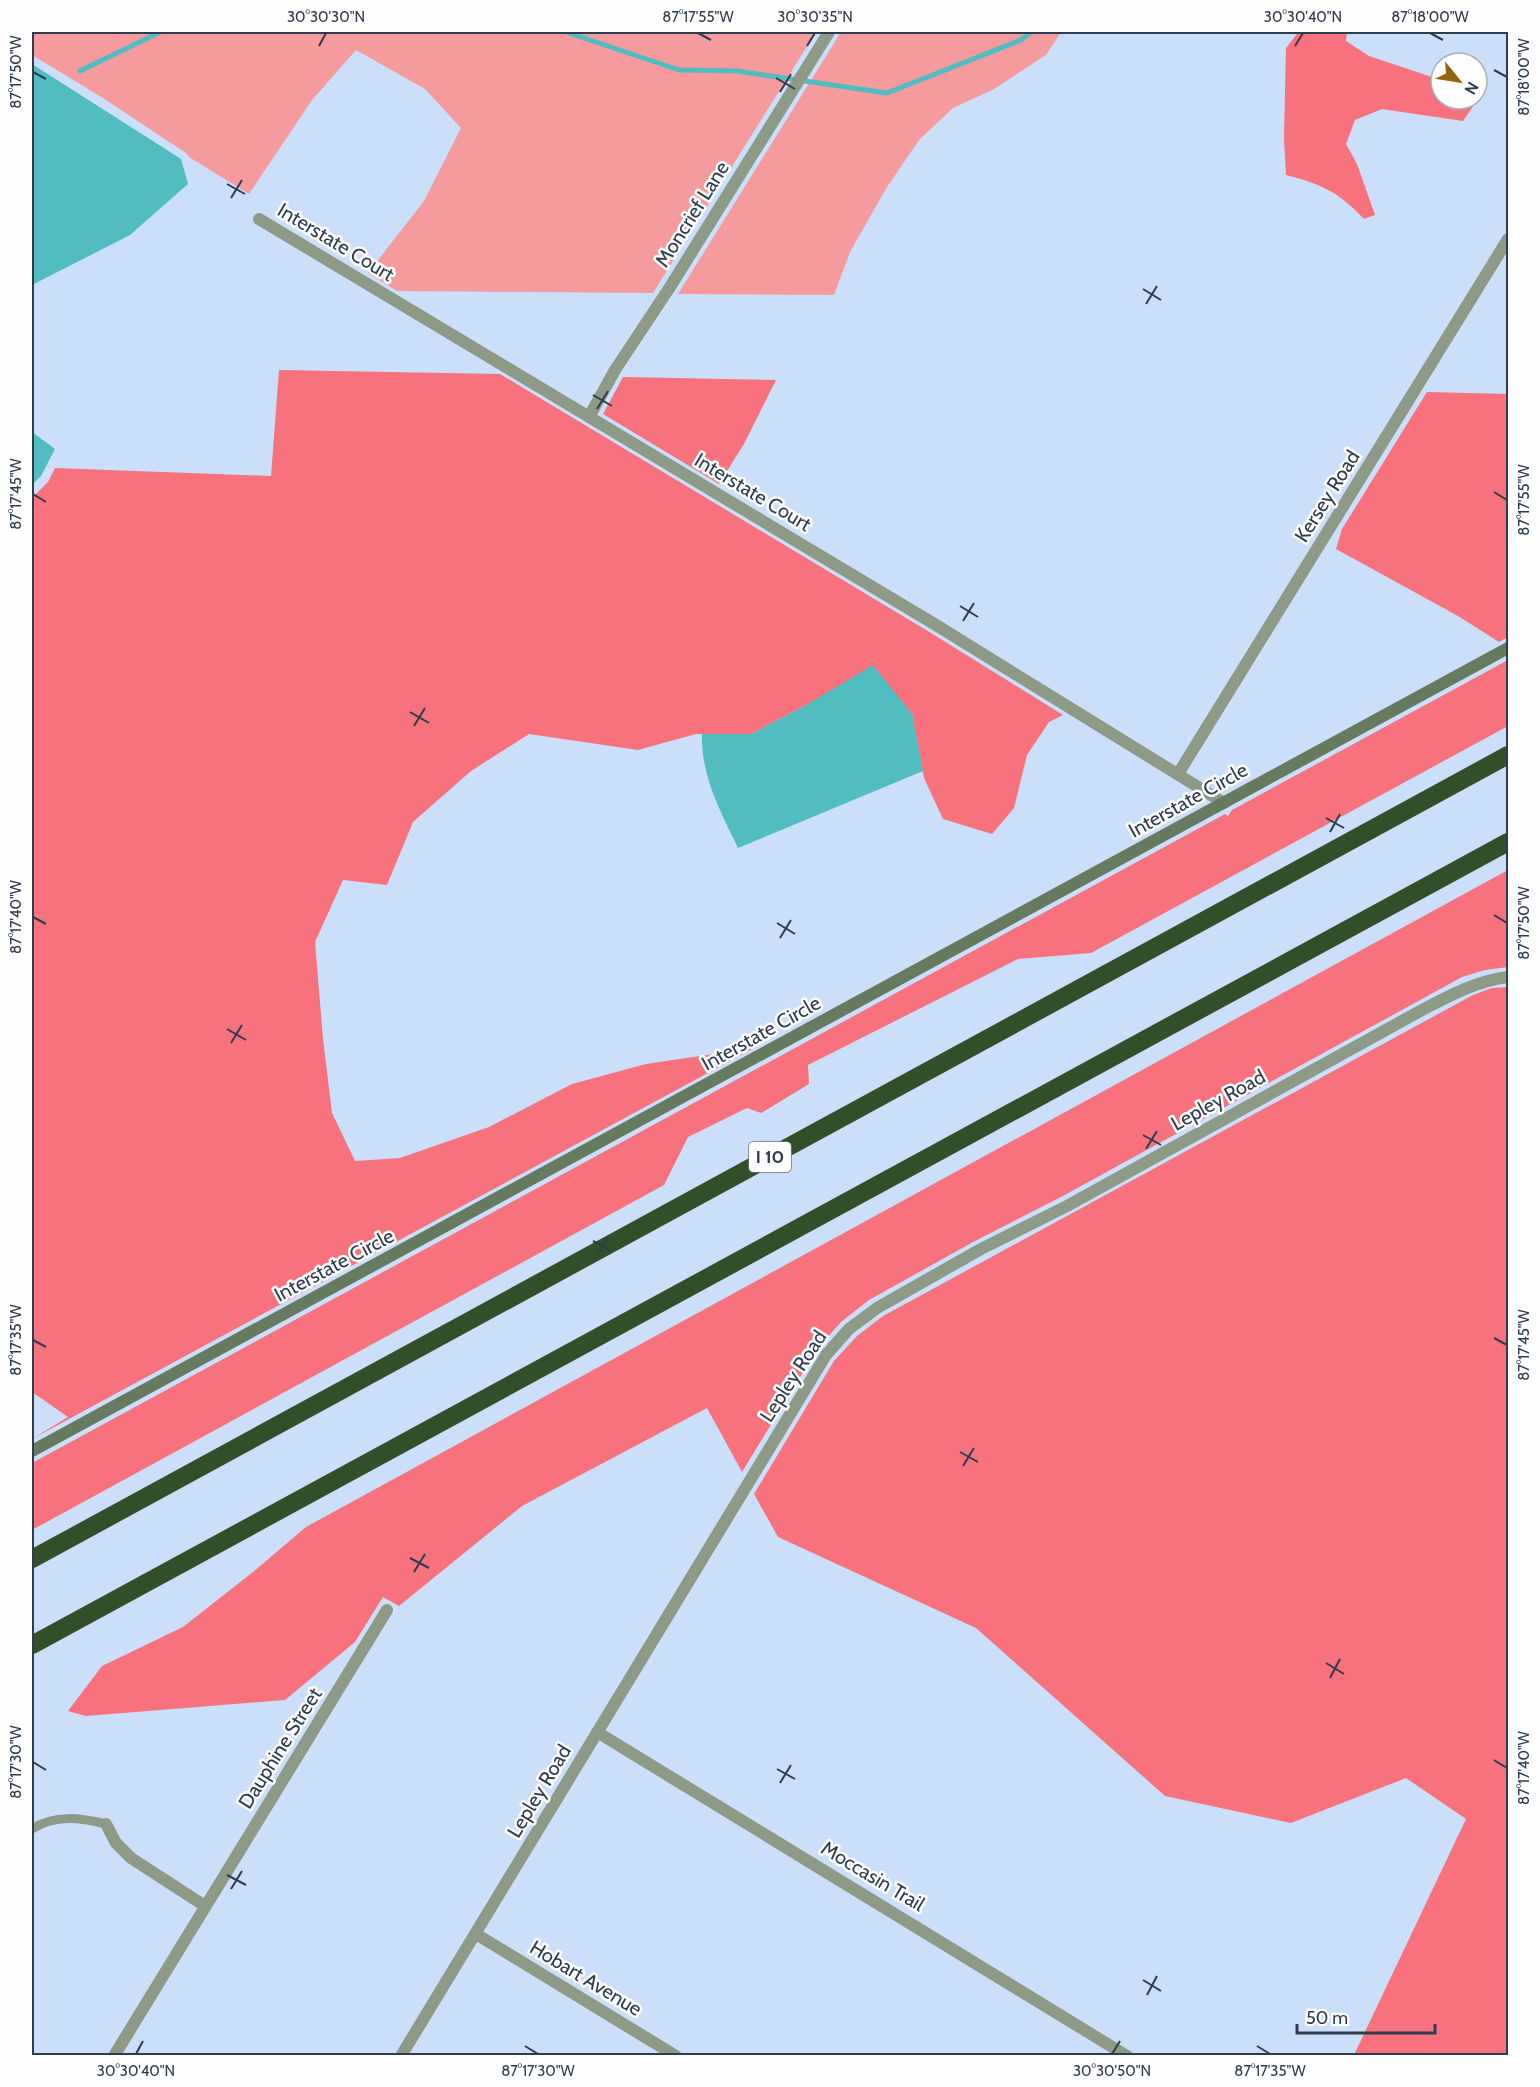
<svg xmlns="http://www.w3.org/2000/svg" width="1540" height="2087" viewBox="0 0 1540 2087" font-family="Cabin,sans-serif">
  <rect width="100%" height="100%" fill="#cbdefa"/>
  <g fill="#f59a9d">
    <path d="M32,32H816L653,293L397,291L368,273L424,201L461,128L425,89L356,50L312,100L249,194L189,157L186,153L103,98L32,55Z"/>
    <path d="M841,32H1061L1046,55L994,89L953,108L919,140L887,187L850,252L834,295L678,294Z"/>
  </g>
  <g fill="#f7727c">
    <path d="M1296,32H1347L1346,41L1369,56L1441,80V99H1471L1474,105L1463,121L1382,109L1355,120L1346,144L1357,164L1375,215L1364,219C1339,192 1321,184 1286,175L1284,138L1286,48L1297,34Z"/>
    <path d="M279,370L500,374L931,633L1063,715L1049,722L1027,755L1014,808L992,834L943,819L924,778L912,714L808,704L751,734H696L638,750L529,734L471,771L413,822L387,885L343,880L315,942L323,1039L332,1113L355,1161L400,1158L489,1127L572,1084L646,1064L754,1048L32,1439L68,1417L32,1392V498L48,482L55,468L271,476Z"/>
    <path d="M623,377H624L776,380L745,442L719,484L603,414Z"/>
    <path d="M1427,392L1508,394V637L1499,642L1458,616L1336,549L1342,529Z"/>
    <path d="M1508,660V726L1091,953L1018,959L808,1065L809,1084L761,1113L747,1108L688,1137L664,1185L32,1530V1463L1225,814L1228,816L1232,810Z"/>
    <path d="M1508,870V967L1485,970L1462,977L1061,1197L975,1241L869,1300L841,1322L817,1349L742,1472L707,1408L522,1506L399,1606L383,1597L355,1642L285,1700L86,1716L68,1711L102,1666L183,1627L253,1572L306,1527Z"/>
    <path d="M1508,987V2055H1354L1466,1819L1406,1778L1291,1823L1165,1796L976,1628L778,1537L754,1494L834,1361L857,1336L883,1316L1473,995L1492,988Z"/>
  </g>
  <g fill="#52bdc0">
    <path d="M32,64L181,159L188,184L130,235L32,285Z"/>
    <path d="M32,432L55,449L41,476L32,485Z"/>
    <path d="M873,665L912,714L923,771L738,848C720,810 701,777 702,734H751L808,704Z"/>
  </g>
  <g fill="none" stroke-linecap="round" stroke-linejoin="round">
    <g stroke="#52bdc0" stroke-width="5">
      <path d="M566,32L679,70L737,71L887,93L1021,40L1031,32"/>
      <path d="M80,71L160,32"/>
    </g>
    <path stroke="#8c9a87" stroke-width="9" d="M32,1829C55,1814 81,1818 106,1824"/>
    <g stroke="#8c9a87" stroke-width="12">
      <path d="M259,219L936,625L1224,803"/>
      <path d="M589,417L615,370L670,287L829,32"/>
      <path d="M1178,774L1508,239"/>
      <path d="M597,1732L1127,2056"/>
      <path d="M106,1824L116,1843L131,1858L205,1906"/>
      <path d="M476,1934L676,2056"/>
      <path d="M114,2056L387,1610"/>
      <path d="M401,2056L826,1355L849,1329L877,1308L981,1249L1067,1206L1422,1010C1451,995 1476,981 1508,977"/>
    </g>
    <path stroke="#667a5f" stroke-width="12" d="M32,1451L1508,648"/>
    <g stroke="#334f29" stroke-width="18">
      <path d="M32,1559L1508,755"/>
      <path d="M32,1645L1508,842"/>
    </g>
  </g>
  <path fill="none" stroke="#2f3c4e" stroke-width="2" d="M698,33L711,40M1430,33L1443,40M319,46L326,33M807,46L815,33M1295,46L1303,33M1494,70L1507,77M33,72L46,79M776,78L795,89M780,92L791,74M227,184L245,194M231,198L242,180M1143,289L1161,300M1146,304L1157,286M593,395L612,406M597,409L608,391M1494,492L1507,500M33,494L46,502M960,606L978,617M963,621L974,603M410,712L429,723M414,726L425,708M1326,818L1344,828M1330,832L1340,814M1494,915L1507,923M33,917L46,924M777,923L795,934M780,938L791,920M227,1029L246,1040M231,1043L242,1025M1143,1135L1161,1145M1146,1149L1157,1131M593,1241L612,1251M597,1255L608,1237M1494,1338L1507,1345M33,1340L46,1347M960,1452L978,1462M963,1466L974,1448M410,1558L429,1568M414,1572L425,1554M1326,1663L1344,1674M1330,1678L1340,1659M1494,1760L1507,1768M33,1762L46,1770M777,1769L795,1779M780,1783L791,1765M227,1875L246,1885M231,1889L242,1871M1143,1980L1161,1991M1147,1995L1157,1976M525,2046L538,2054M1257,2046L1270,2054M136,2054L143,2041M1112,2054L1120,2041"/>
  <g text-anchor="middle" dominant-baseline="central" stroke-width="5" stroke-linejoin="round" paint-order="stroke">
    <rect fill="#fefefe" stroke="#6d7683" stroke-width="1.5" x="749" y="1142" width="42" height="30" rx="4.5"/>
    <g font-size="18" font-weight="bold" fill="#2f3c4e">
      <text x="770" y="1157">I 10</text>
    </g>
    <g font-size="20" fill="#2f3c4e" stroke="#fefefe">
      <text transform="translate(692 214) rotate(-58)">Moncrief Lane</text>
      <text transform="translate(336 242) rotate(31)">Interstate Court</text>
      <text transform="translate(753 492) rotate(31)">Interstate Court</text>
      <text transform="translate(1327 496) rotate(-58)">Kersey Road</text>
      <text transform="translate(1188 800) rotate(-29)">Interstate Circle</text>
      <text transform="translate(761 1033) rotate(-29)">Interstate Circle</text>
      <text transform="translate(1218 1100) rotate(-29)">Lepley Road</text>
      <text transform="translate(334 1265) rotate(-28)">Interstate Circle</text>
      <text transform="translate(793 1376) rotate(-57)">Lepley Road</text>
      <text transform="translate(280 1748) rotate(-58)">Dauphine Street</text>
      <text transform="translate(539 1791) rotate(-59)">Lepley Road</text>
      <text transform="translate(873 1876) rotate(31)">Moccasin Trail</text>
      <text transform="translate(586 1978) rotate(31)">Hobart Avenue</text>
    </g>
  </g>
  <rect width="1540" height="2087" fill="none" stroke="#fefefe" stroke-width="66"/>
  <g transform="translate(1459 81) rotate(120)"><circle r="28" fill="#fefefe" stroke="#abb0b8" stroke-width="1.5"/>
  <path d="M0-4.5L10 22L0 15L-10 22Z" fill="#90650e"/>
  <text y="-9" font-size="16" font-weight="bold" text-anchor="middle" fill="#2f3c4e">N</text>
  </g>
  <path d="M1297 2024v9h138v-9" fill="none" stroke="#2f3c4e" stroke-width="3"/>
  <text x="1306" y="2024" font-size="18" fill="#2f3c4e" stroke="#fefefe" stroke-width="4.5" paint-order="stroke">50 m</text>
  <rect x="33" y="33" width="1474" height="2021" fill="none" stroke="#2f3c4e" stroke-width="2"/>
  <g font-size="15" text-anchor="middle" fill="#2f3c4e">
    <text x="326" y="22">30°30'30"N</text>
    <text x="698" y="22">87°17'55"W</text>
    <text x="815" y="22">30°30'35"N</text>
    <text x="1303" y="22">30°30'40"N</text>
    <text x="1430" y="22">87°18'00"W</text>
    <text transform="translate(16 72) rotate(-90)" y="5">87°17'50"W</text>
    <text transform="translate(1524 77) rotate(-90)" y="5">87°18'00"W</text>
    <text transform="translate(16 494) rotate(-90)" y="5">87°17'45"W</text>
    <text transform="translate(1524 500) rotate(-90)" y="5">87°17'55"W</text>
    <text transform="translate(16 917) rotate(-90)" y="5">87°17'40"W</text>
    <text transform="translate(1524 923) rotate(-90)" y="5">87°17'50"W</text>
    <text transform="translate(16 1340) rotate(-90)" y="5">87°17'35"W</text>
    <text transform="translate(1524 1345) rotate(-90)" y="5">87°17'45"W</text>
    <text transform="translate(16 1762) rotate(-90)" y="5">87°17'30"W</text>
    <text transform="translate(1524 1768) rotate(-90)" y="5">87°17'40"W</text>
    <text x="136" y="2076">30°30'40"N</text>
    <text x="538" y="2076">87°17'30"W</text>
    <text x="1112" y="2076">30°30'50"N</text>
    <text x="1270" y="2076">87°17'35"W</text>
  </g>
</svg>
